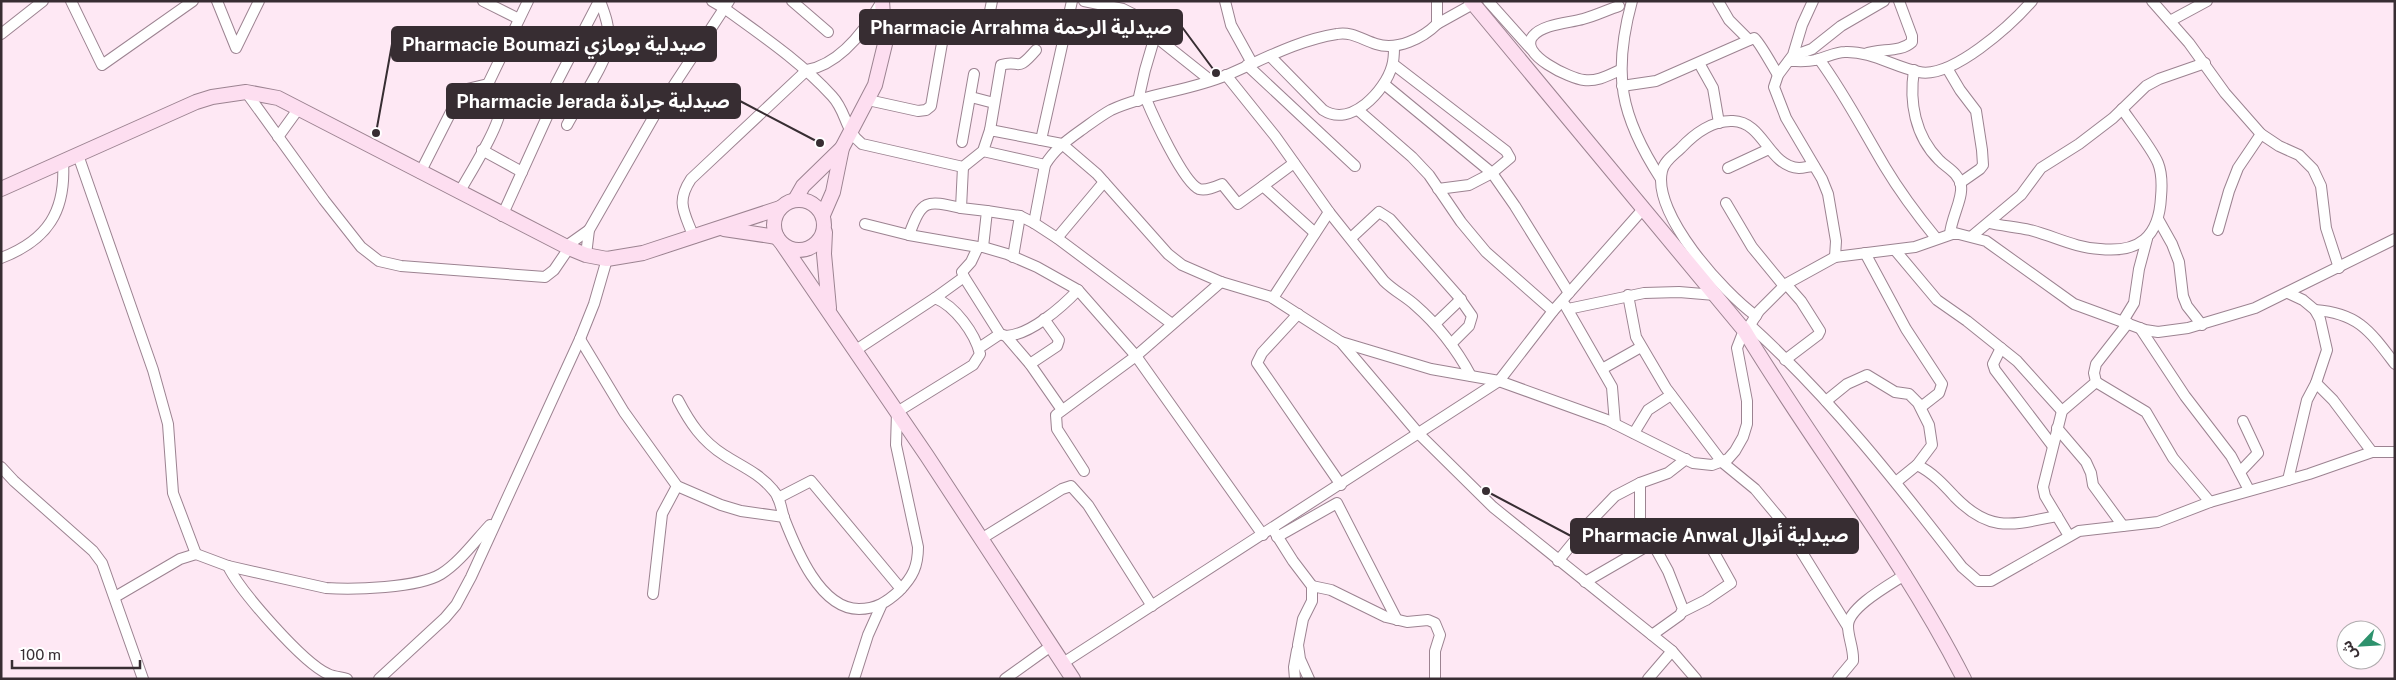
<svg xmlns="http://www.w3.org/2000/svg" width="2396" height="680" viewBox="0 0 2396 680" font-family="'Public Sans','Noto Sans Arabic',sans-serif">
  <rect width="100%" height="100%" fill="#fee8f4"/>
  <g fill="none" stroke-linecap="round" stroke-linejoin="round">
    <defs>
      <g id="street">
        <path d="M71,1L102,65L193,1"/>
        <path d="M217,1L236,48L259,1"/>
        <path d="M483,1L519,19"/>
        <path d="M712,1L724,8C761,35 800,61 832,96C847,112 844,130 862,144L963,167L983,151L990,130L1062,144L1097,174L1168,254L1182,265L1221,282L1271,297L1341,342L1419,434L1493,507L1672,651L1696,679"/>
        <path d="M792,1L828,32"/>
        <path d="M1084,1L1123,9L1137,16L1161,41L1210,80"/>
        <path d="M1225,1L1231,25L1252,63"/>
        <path d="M1488,1L1531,49"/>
        <path d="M1632,1C1612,74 1620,116 1661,179"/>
        <path d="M1718,1L1729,20L1749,40"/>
        <path d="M1813,1L1802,25L1793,55L1778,75L1774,87L1786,118L1822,179L1828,194L1836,241L1835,257"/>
        <path d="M2152,1L2189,43L2225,93L2261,134L2279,146L2299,155L2313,169L2321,186L2326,228L2339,268"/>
        <path d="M1619,6C1607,10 1595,16 1583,19C1569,23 1543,24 1533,36C1517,54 1571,79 1584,80C1597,82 1609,75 1620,70"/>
        <path d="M988,21L992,1"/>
        <path d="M2170,21L2207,1"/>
        <path d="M1437,24L1473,4"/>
        <path d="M1,34L43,1"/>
        <path d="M1865,54C1880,48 1900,53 1912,42V36L1899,1"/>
        <path d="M1270,56L1323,110C1351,128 1385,91 1392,66C1394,60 1394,53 1394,47"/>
        <path d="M1793,56L1812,49L1841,26L1884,1"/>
        <path d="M1819,59C1844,93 1863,130 1885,167C1900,192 1918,216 1936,238"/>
        <path d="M1789,61C1798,61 1807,62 1815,60C1825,58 1835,52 1845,52C1871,51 1894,67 1919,72C1952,79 2011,25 2032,1"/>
        <path d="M1699,63L1713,88L1719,123"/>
        <path d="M1247,65L1355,166"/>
        <path d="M1947,68L1960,90L1976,111L1982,150L1983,165L1980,169L1960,183"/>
        <path d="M1914,70C1909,102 1915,136 1939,160C1947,168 1959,173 1961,186C1963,198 1951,219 1950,234"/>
        <path d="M1226,75L1275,136L1329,212L1384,281C1394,291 1405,296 1415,305C1438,325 1457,350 1471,376"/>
        <path d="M488,84L528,1"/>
        <path d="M1384,84L1492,173L1510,158L1506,151L1393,64"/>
        <path d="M1622,86L1656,81L1754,38C1759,41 1773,67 1778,75"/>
        <path d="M246,92L324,200L361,247L379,261L401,266L545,277L554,270L569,248"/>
        <path d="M971,97L994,103"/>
        <path d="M1146,99C1153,116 1183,182 1199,189C1206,191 1215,187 1222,184L1238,204L1263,186L1315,233"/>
        <path d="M868,100L918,111L926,110L931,106L942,43"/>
        <path d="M1138,101L1145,70L1155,36"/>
        <path d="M1358,110L1412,157L1429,175L1461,222L1486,252L1553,311"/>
        <path d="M567,125C576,107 609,59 609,42C610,28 605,14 600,1"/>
        <path d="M990,130L1001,65C1022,59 1015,74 1036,50"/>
        <path d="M278,137L299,108"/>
        <path d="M1041,140L1072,1"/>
        <path d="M962,142L974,74"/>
        <path d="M482,150L522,172"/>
        <path d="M983,151L1045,165"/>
        <path d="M78,155L153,370L168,424L173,493L196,554"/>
        <path d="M963,167L961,208L987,211L983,247H978L971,262L962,272L964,277L1000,334L1006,336L1030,364L1062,410"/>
        <path d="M1728,168L1769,149"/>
        <path d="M420,173L456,102L467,89L488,84"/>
        <path d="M1263,186L1294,163"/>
        <path d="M1438,189L1469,185L1492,173L1515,206L1569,293"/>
        <path d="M459,193C470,173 499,128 501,107C502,97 495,91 488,84"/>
        <path d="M1726,203L1752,247L1784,286"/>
        <path d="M987,211L1020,216L1034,223L1057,238L1172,324"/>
        <path d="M502,216L551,108L556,84L599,1"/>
        <path d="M2158,219L2172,244L2179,262L2183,296L2187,306L2202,325"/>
        <path d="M1034,223L1045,165C1054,150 1066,141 1080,131C1090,124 1100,116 1111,110C1148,93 1190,91 1227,75C1262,60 1298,40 1337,34C1351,31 1363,40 1376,44C1397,51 1423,38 1437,24V1"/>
        <path d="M1989,223C2002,226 2017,227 2030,230C2054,236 2075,248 2100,249C2139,253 2159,237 2161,197C2162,186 2162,173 2158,163C2153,150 2131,122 2122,109"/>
        <path d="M865,224L909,235L978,247"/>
        <path d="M2218,230L2229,191L2238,168L2261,134"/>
        <path d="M909,235C922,199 926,200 961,208"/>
        <path d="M1972,236L2021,195L2041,168L2079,144L2113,118L2146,86L2159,79L2205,63"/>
        <path d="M694,238C685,213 675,203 691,179L807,70C840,64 866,29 882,1"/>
        <path d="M1057,238L1104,182"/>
        <path d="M1351,238L1379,212L1390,219L1458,296L1472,316L1469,326L1451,344"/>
        <path d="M565,247L589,230"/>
        <path d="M983,247L1007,254L1037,267L1078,290L1136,356L1263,535"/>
        <path d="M1895,250L1937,300L1967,321L2017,361L2062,411"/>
        <path d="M1865,253L1906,329L1942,384L1939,393L1921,407"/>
        <path d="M586,255L589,230L657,111L729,1"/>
        <path d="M1013,257L1020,216"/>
        <path d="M1,258C48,240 66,211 63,162"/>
        <path d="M1628,295L1636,337L1666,388L1722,462L1755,489L1785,525L1848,627"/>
        <path d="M935,298L964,277"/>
        <path d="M1273,298L1329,212"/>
        <path d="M1565,305L1612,387L1615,424"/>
        <path d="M1568,309L1644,293L1679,292L1715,295"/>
        <path d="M2315,310C2358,313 2370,331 2395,364"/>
        <path d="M1298,314L1262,353L1257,363L1341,485"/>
        <path d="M1756,316C1723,292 1652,214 1662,171C1664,161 1674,155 1681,148C1694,134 1713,120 1733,121C1764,122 1768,166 1799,168C1804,168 1810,166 1814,166"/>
        <path d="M2123,321L2134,303L2139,269L2147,239"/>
        <path d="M1435,324L1461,299"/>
        <path d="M1748,328L1759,311L1786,284L1835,257L1915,247L1955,233L1986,241L2074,304L2145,330L2158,332L2188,328L2255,308L2395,239"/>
        <path d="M2140,328L2185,396L2231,456L2249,490"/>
        <path d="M1006,336C1030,335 1062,307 1078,290"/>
        <path d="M580,339L624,412L677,486L721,505L741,511L784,517"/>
        <path d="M1341,342L1431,369L1499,381L1607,420L1693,463L1712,465L1728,459L1735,451L1743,437L1747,424V401L1737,348L1744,330L1753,328C1832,400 1897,483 1962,567L1978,581H1991L2079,531L2158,522L2210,502L2309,474L2372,452H2395"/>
        <path d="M979,348L1000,334"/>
        <path d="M2001,348L1993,364L1995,370L2052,445"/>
        <path d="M1785,360L1818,335L1820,331L1801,301L1786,284"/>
        <path d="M1030,364L1057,346L1059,340L1044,319"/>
        <path d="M1602,369L1641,347"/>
        <path d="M2096,382L2146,412L2173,458L2210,502"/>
        <path d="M2316,383L2333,400L2372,452"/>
        <path d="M678,400C690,423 702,441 724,455C741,466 759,473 773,490C780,497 781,508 784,518C796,549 820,609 859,609C876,609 887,602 899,591C913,577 918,566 918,547L896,445L897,412L973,365L980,354C975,333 955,306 935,298L856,350"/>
        <path d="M1826,401L1847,384L1867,375L1895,392L1909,394L1918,403L1929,425L1932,445L1917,465L1896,482"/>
        <path d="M2057,428L2086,462L2091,473L2093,485L2123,526"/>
        <path d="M1634,433L1648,410L1671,395"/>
        <path d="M1917,465C1932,472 1944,485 1955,497C1990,533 2012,525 2057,516"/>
        <path d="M1,467L14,481L93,551L102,563L143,679"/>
        <path d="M1084,471L1057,429L1056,415L1136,356L1221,282"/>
        <path d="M2240,472L2258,453L2243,421"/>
        <path d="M2288,480L2307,400L2316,383L2327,350L2320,319L2315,310L2303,300L2288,293"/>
        <path d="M1640,483V520L1668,571L1683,609L1680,615L1652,635"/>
        <path d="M778,498L811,481L901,589"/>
        <path d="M1274,531L1293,561L1312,586V601L1303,619L1298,645L1300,659L1309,679"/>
        <path d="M2069,536L2045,496L2043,487L2062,411L2096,382L2094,373L2096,364L2128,323"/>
        <path d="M1277,537L1337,503L1397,620"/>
        <path d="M981,539L1062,489L1071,486L1088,505L1152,606"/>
        <path d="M1558,561L1590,522L1615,496L1640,483L1668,473L1686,459"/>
        <path d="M228,566C240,591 303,663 328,674C334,677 341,677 347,679"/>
        <path d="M1585,582L1668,534L1679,532L1695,533L1706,538L1731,583L1706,600L1682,612"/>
        <path d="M1312,586L1331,590L1386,617L1407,622L1428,620L1435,623L1440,635L1435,651V679"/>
        <path d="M653,594L662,514L677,486"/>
        <path d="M115,597L180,559L196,554L228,566L326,588C353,590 418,588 441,574C459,563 475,541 490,525"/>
        <path d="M1063,663L1499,381L1553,311L1644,208"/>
        <path d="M379,679L445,618L456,605L471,577L580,339L594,304L607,259"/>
        <path d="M854,679L868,635L881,606"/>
        <path d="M1005,679L1051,646"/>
        <path d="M1295,679L1294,667L1297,650"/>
        <path d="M1648,679L1672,651"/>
        <path d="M1838,679L1853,661C1854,649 1848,638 1848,626C1848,607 1891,584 1906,574"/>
      </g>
      <g id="secondary">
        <path d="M1471,1L1744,330C1815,448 1901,555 1964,679"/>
        <path d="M1,189L196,102L212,97L246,92L278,98L569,248L586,255L607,259L643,253L780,208"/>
        <circle cx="799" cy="225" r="25"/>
        <path d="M795,200L803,186L842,148"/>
        <path d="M823,215L833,192L842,148L875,85L885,44L882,1"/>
        <path d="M724,229L777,237"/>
        <path d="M825,232L824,254L829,308"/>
        <path d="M783,245L927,456L1073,679"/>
      </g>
    </defs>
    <use href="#street" stroke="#9c8391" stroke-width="12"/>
    <use href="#secondary" stroke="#9c8391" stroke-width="16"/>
    <use href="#street" stroke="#fff" stroke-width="10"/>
    <use href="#secondary" stroke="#fddef0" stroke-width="14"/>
  </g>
  <path fill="none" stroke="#372d32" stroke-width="2" d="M1216 73L1182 27M376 133L392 44M820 143L740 101M1486 491L1571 536"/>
  <g fill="#372d32" stroke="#fff" stroke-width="2">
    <circle cx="1216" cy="73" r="5"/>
    <circle cx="376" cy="133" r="5"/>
    <circle cx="820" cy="143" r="5"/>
    <circle cx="1486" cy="491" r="5"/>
  </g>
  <g fill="#372d32" stroke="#372d32" stroke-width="2">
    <rect x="860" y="10" width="322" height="34" rx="5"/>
    <rect x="392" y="27" width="324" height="34" rx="5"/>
    <rect x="447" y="84" width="293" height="34" rx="5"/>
    <rect x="1571" y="519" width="287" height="34" rx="5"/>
  </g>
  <g font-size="19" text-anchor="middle" font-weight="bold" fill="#fff">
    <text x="1021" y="34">Pharmacie Arrahma صيدلية الرحمة</text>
    <text x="554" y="51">Pharmacie Boumazi صيدلية بومازي</text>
    <text x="593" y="108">Pharmacie Jerada صيدلية جرادة</text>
    <text x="1715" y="542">Pharmacie Anwal صيدلية أنوال</text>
  </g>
  <rect width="2396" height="680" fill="none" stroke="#372d32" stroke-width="5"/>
  <g transform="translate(2361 645) rotate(245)"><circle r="24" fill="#ffffff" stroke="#afabad"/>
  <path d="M0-4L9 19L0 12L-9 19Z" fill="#2e926d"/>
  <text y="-8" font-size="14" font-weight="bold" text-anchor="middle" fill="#372d32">ش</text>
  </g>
  <path d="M12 660v8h128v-8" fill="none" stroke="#372d32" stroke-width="2.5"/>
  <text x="20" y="660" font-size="15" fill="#372d32" stroke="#ffffff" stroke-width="4" paint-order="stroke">100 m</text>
</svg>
